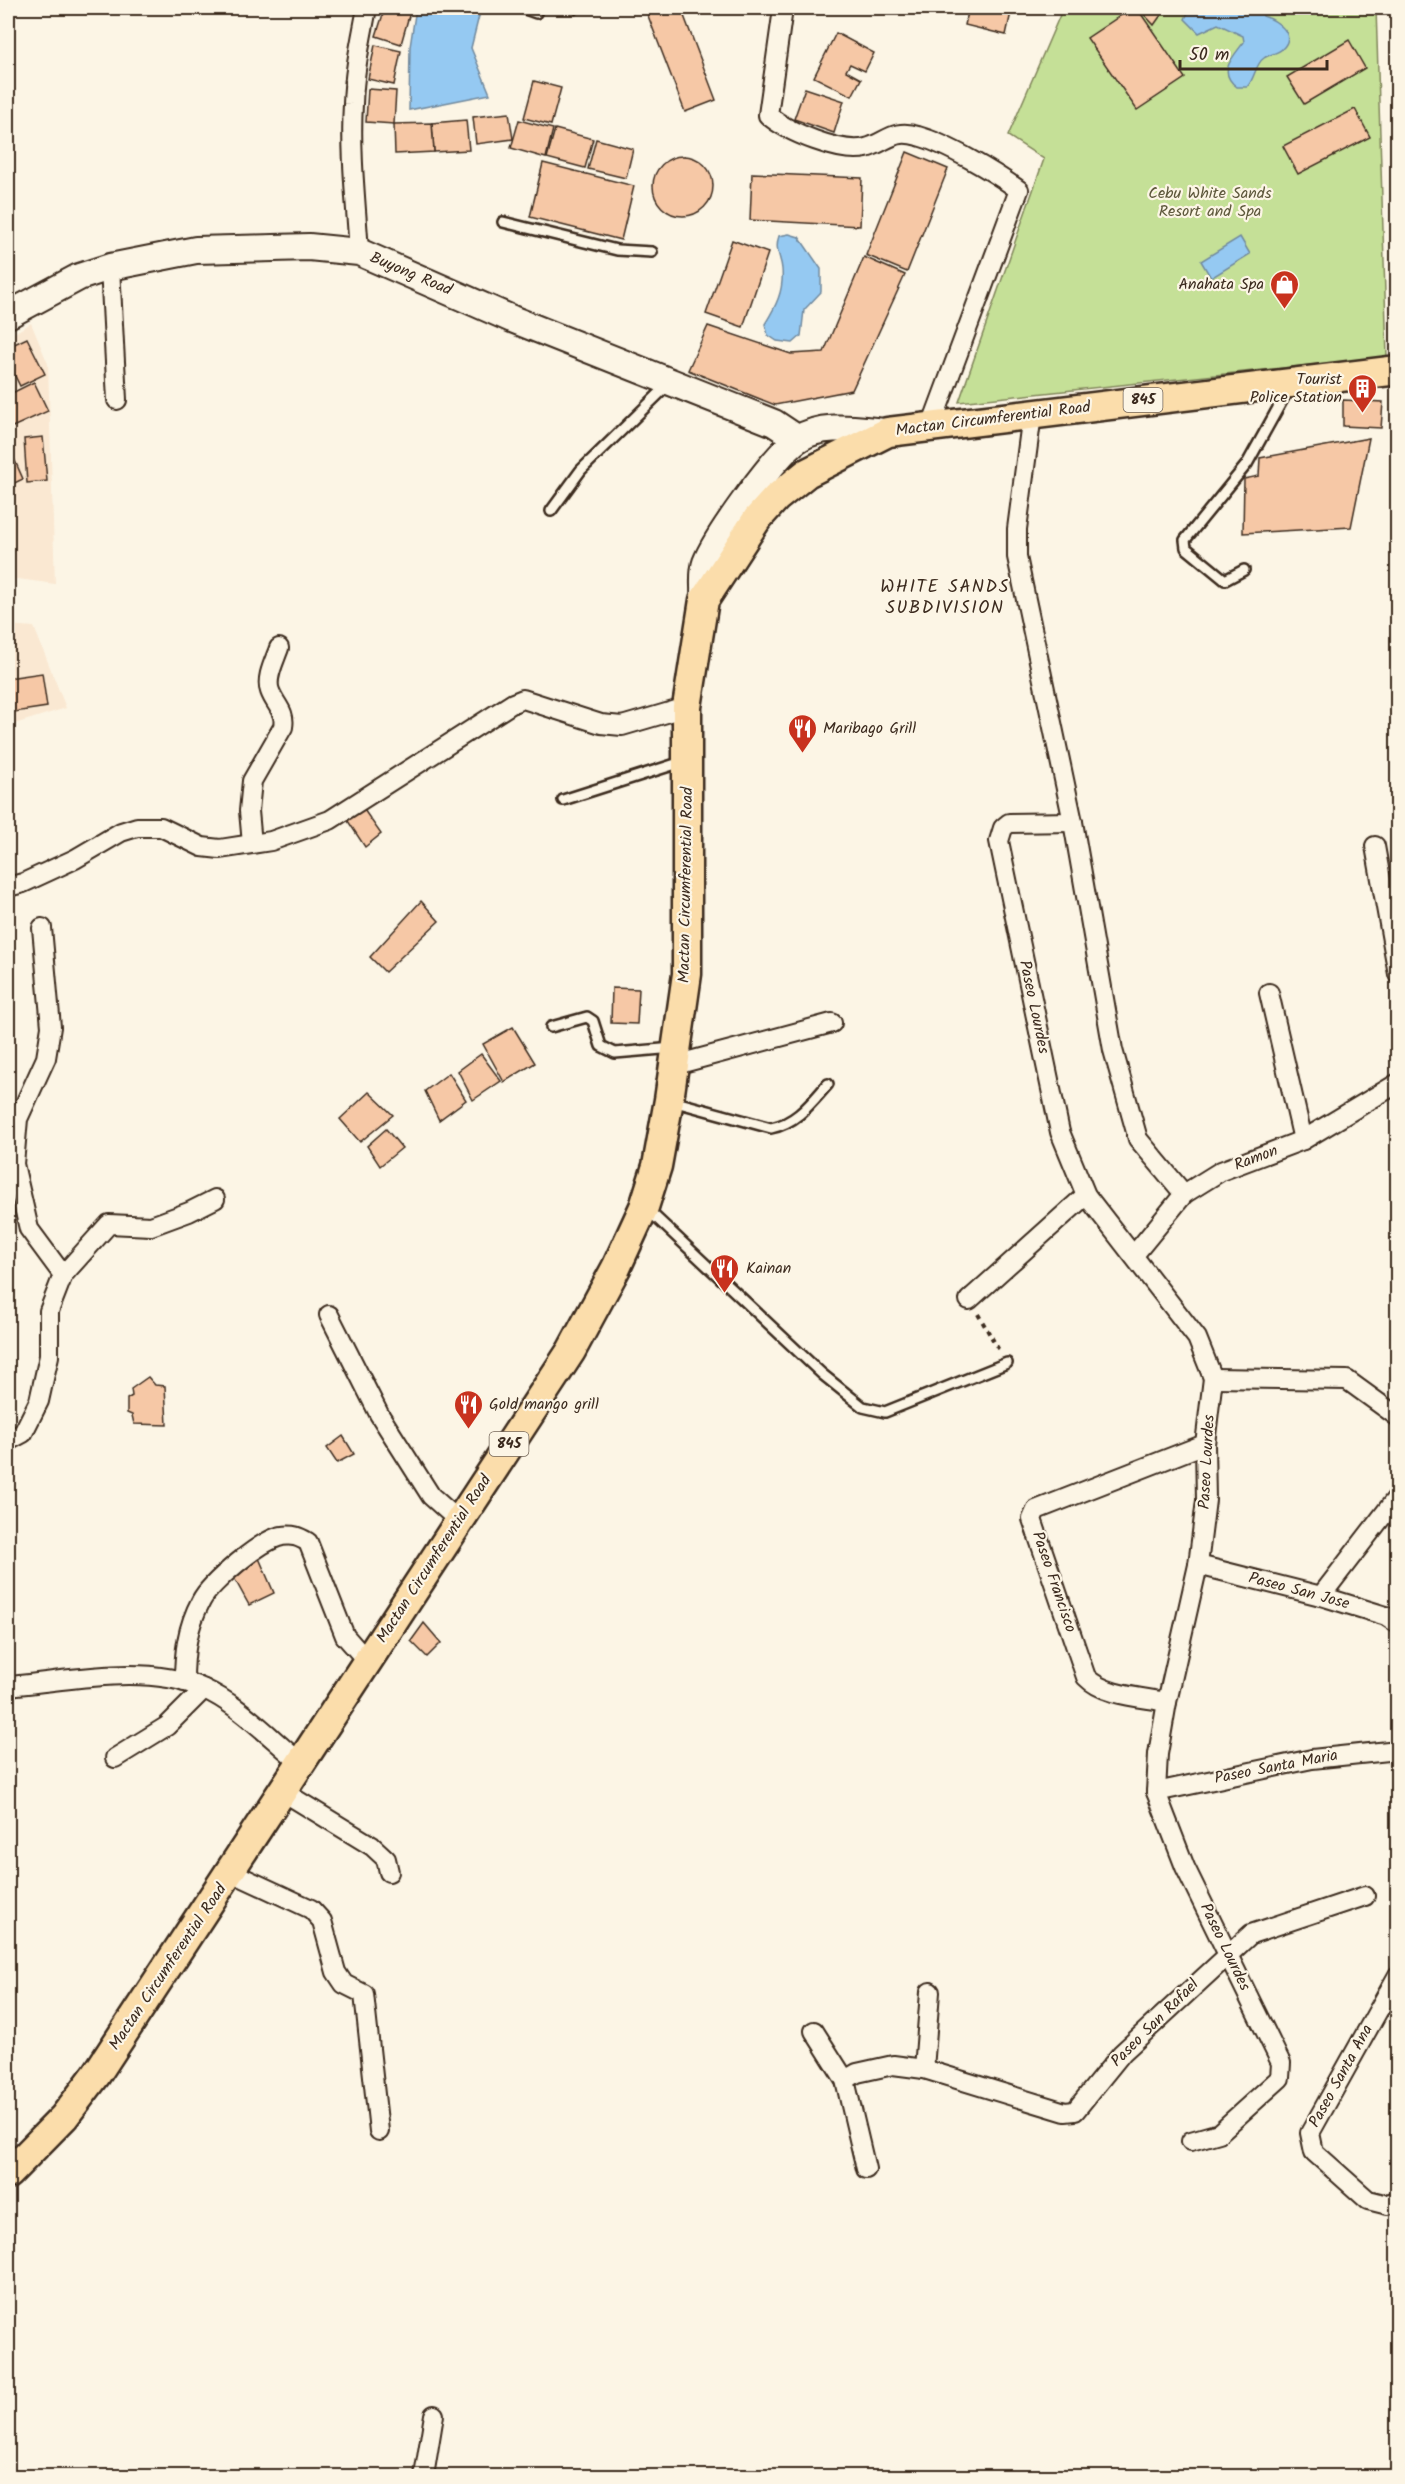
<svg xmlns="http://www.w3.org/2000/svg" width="1405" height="2484" viewBox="0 0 1405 2484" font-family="Kalam,sans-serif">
  <rect width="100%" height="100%" fill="#fcf5e5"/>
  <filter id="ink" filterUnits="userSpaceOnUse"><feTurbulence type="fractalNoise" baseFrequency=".0167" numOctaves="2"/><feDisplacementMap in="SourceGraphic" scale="12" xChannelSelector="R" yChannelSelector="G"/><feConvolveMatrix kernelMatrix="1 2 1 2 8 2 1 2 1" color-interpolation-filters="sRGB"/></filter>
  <g filter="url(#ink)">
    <g fill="#fae8d2">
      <path d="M31,323L48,364L55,584L18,579L8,580V337Z"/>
      <path d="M8,625L34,627L66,708L8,726Z"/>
    </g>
    <path fill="#c5e097" stroke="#80855a" stroke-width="1.5" d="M1063,8H1376L1387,357L959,402L1044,159L1008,136Z"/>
    <g fill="#95c9f2" stroke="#71899d" stroke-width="1.5">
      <path d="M416,8H481L471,48L490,94L409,110L410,47Z"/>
      <path d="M1190,8H1262L1263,16C1276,20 1298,34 1282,49C1277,54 1269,54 1264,58C1255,64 1255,79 1247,87H1237C1217,72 1232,58 1244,42L1243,36L1218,24L1199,33L1185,19Z"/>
      <path d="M789,234L799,237L821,269V292L804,310L801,336L793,343L777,341L768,335L765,324C776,306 784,291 782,269C781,256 774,250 779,236Z"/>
      <path d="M1240,237L1250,254L1211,278L1201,261Z"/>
    </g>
    <g fill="#f6c8a6" stroke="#3b2a1e" stroke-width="1.5">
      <path d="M385,8L410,12L401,44L376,36Z"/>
      <path d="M645,8H681L716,100L685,112Z"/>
      <path d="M969,8H1012L1006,35L965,25Z"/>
      <path d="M1132,8H1137L1185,78L1137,110L1087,38Z"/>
      <path d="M1138,8H1166L1154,25Z"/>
      <path d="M836,33L874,53L865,71L850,64L846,71L861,79L852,96L814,77Z"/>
      <path d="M1349,40L1365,68L1304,104L1287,77Z"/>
      <path d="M375,45L401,51L394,85L368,79Z"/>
      <path d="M534,81L561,88L551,125L524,118Z"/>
      <path d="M805,88L844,101L834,133L794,119Z"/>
      <path d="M368,89L396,91L394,124L366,122Z"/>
      <path d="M1355,109L1370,137L1298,174L1283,146Z"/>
      <path d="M509,113L513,139L476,144L473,117Z"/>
      <path d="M466,120L469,150L434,152L432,123Z"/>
      <path d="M519,120L553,129L546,158L511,148Z"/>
      <path d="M432,123L434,152L395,154L394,124Z"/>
      <path d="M555,129L593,139L585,168L547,158Z"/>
      <path d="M596,139L633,149L626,178L588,169Z"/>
      <path d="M907,152L948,169L907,272L866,255Z"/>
      <circle cx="683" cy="186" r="30"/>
      <path d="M543,163L634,186L621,240L530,217Z"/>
      <path d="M752,173L862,178L860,226L750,220Z"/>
      <path d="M732,240L768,253L743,327L706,314Z"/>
      <path d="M864,257L905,275L852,390L775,405L688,370L708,326L791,354L824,352Z"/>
      <path d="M27,338L45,374L20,386L8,362V347Z"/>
      <path d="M34,382L48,411L8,429V395Z"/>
      <path d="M1343,400L1383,402L1381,428L1343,426Z"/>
      <path d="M43,437L47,481L27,483L24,439Z"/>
      <path d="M1369,438L1351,527L1243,533L1244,479L1259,476L1260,458Z"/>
      <path d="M8,445L23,479L8,486Z"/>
      <path d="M42,673L47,707L8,713V678Z"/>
      <path d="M362,807L381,834L365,847L346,818Z"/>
      <path d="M421,901L439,921L385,972L370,957Z"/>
      <path d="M612,988L639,989L637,1024L611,1023Z"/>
      <path d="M513,1027L535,1063L504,1082L483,1044Z"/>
      <path d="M481,1054L501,1081L473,1100L458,1071Z"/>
      <path d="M449,1073L466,1100L439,1120L425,1091Z"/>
      <path d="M369,1092L393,1115L360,1142L340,1119Z"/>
      <path d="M386,1129L402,1148L380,1166L367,1146Z"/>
      <path d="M148,1377L155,1385L165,1386L167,1425L134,1424L132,1415L127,1413V1399L132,1396L131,1389Z"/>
      <path d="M343,1436L354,1454L337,1463L327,1448Z"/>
      <path d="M259,1558L274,1593L249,1605L233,1576Z"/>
      <path d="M424,1623L441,1643L427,1657L411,1641Z"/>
    </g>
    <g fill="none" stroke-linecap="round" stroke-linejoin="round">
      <defs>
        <g id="lane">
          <path d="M522,8L536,13"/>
          <path d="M503,222L617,250L652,252"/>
          <path d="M551,511L581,470L668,385"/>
          <path d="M1244,570L1225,580L1186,548L1185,540L1247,464L1288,390"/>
          <path d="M563,800L682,762"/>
          <path d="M551,1027L587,1017L593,1021L601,1046L615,1053L674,1048"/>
          <path d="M672,1101L771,1128C797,1123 811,1103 828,1084"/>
          <path d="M647,1209L822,1374L863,1407L885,1412L1007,1363"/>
        </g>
        <g id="street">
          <path d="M782,16L768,115C787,132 841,154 866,148C886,143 893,128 918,136C947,144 994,172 1019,190L931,426"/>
          <path d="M359,252C356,203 350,153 353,104C354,71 361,40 367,8"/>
          <path d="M110,267L117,400"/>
          <path d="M1032,414L1017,529V557L1073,822L1113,1050L1138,1139L1184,1194"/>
          <path d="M1073,822L1009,823L1003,828L999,841L1060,1132L1086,1195L1197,1338L1213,1378L1205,1444L1206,1500L1198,1565L1167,1702L1158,1754L1156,1792L1185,1867L1281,2063L1280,2078L1219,2133L1191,2141"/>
          <path d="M252,844L249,811L252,781L283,727C286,711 275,705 270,691C265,678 275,660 279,648"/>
          <path d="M1375,846L1398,974"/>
          <path d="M8,887L23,883L75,859L121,832L137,827H161L202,847L220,849L271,841L330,820L513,703L523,699L601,724L622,726L687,707"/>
          <path d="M42,928L51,1027L46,1058L18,1119L14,1164L29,1229L63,1275"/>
          <path d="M1269,993L1303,1140"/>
          <path d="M675,1065L832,1023"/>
          <path d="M1134,1255L1184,1194L1221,1171L1303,1140L1398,1083"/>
          <path d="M969,1300L1086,1195"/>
          <path d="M329,1315L379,1414L431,1496L459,1521"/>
          <path d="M1213,1378L1347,1380L1398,1417"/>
          <path d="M8,1441L23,1433L39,1401L49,1356V1311L63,1275L109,1224L151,1226L189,1212L215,1199"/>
          <path d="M1198,1565L1321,1596L1386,1616L1398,1624"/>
          <path d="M1321,1596L1398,1496"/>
          <path d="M184,1682C184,1653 187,1627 201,1601C210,1583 262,1539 282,1536C293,1534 299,1537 308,1542L345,1636L367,1661"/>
          <path d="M8,1686C68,1681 146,1663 202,1688C239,1704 270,1738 301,1763"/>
          <path d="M1167,1702C1142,1697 1104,1696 1086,1677L1032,1519L1036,1510L1205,1444"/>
          <path d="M115,1758L167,1726L204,1689"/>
          <path d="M282,1791L372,1846L386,1859L389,1872"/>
          <path d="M1156,1792L1312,1759L1398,1750"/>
          <path d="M231,1872L311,1909L322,1921L336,1972L344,1984L364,1994L379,2131"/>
          <path d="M1398,1975L1310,2133L1314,2152L1368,2200L1388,2205L1398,2201"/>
          <path d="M814,2031L845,2080L866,2169"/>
          <path d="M924,2069L930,1992"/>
          <path d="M845,2080L857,2073L893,2065L924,2069L1065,2112L1075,2111L1122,2053L1251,1934L1365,1896"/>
          <path d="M424,2476L434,2415"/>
        </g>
        <g id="secondary">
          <path d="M8,315L79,277L110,267L196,250L309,247L359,252L512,319L774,423L798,439"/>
          <path d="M704,600C705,589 702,574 706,563C716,537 775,455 798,439C823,422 860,430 888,432"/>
        </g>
        <path id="primary" d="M8,2174L64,2117L96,2075L571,1351L616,1268L644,1207L657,1166L669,1100L687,974V707L704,600L757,519L776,498L807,473L888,432L1398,370"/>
      </defs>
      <use href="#lane" stroke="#3b2a1e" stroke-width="14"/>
      <use href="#street" stroke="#3b2a1e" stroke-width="22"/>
      <use href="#secondary" stroke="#3b2a1e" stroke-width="30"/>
      <use href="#primary" stroke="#3b2a1e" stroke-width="33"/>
      <g stroke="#3b2a1e" stroke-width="4" stroke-dasharray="4.5 4.5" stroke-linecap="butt">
        <path d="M574,14L583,8"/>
        <path d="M978,1314L1000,1352"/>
      </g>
      <use href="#lane" stroke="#fcf5e5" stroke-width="9"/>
      <use href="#street" stroke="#fcf5e5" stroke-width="18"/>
      <use href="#secondary" stroke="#fcf5e5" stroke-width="26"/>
      <use href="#primary" stroke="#fbddab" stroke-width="28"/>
    </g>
  </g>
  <defs>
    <symbol id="shop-pin" viewBox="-11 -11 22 30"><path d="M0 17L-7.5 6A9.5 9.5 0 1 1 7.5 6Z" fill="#c8321e" stroke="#fcf5e5"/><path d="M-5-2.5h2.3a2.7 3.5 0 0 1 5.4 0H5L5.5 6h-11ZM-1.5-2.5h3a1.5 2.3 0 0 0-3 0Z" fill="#fff"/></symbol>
    <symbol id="building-pin" viewBox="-11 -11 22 30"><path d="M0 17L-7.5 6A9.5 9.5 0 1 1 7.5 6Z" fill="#c8321e" stroke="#fcf5e5"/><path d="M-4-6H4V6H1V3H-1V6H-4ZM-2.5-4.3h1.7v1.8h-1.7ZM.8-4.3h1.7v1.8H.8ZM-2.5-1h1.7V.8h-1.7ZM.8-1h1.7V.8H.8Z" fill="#fff"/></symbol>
    <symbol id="restaurant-pin" viewBox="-11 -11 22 30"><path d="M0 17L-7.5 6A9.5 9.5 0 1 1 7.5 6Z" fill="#c8321e" stroke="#fcf5e5"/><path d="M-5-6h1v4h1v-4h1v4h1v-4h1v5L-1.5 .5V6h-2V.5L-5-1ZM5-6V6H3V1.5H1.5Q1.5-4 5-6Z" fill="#fff"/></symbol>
  </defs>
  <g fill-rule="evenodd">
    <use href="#shop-pin" x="1268" y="268" width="33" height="45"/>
    <use href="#building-pin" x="1346" y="372" width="33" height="45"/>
    <use href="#restaurant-pin" x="786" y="712" width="33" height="45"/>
    <use href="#restaurant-pin" x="708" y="1252" width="33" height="45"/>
    <use href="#restaurant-pin" x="452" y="1388" width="33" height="45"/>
  </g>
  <g text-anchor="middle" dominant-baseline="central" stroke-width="4.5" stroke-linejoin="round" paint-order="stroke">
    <g fill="#fcf5e5" stroke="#75675a" stroke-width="1.5">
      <rect x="1123.5" y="388" width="39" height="24" rx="4.5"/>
      <rect x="489.5" y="1432" width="39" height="24" rx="4.5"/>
    </g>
    <g font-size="15" font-weight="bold" fill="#3b2a1e">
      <text x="1143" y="400">845</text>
      <text x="509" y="1444">845</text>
    </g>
    <g font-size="16" fill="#5e583c" stroke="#fcf5e5">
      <text x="1210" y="193">Cebu White Sands<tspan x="1210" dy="18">Resort and Spa</tspan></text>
    </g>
    <g font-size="16" fill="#3b2a1e" stroke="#fcf5e5">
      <text transform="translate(411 274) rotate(23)">Buyong Road</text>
      <text transform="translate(993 419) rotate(-7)">Mactan Circumferential Road</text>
      <text transform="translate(686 885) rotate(-89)">Mactan Circumferential Road</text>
      <text transform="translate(1034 1007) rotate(78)">Paseo Lourdes</text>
      <text transform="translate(1256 1158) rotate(-21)">Ramon</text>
      <text transform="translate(1207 1462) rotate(-87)">Paseo Lourdes</text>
      <text transform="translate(434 1559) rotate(-57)">Mactan Circumferential Road</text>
      <text transform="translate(1054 1582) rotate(71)">Paseo Francisco</text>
      <text transform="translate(1299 1591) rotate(15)">Paseo San Jose</text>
      <text transform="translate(1276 1767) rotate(-11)">Paseo Santa Maria</text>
      <text transform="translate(1225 1947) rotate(64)">Paseo Lourdes</text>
      <text transform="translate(168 1967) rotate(-56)">Mactan Circumferential Road</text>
      <text transform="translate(1155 2023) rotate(-45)">Paseo San Rafael</text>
      <text transform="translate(1341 2076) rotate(-61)">Paseo Santa Ana</text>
    </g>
    <g font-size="16" fill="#3b2a1e" stroke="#fcf5e5" text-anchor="start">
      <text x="1264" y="284" text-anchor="end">Anahata Spa</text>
      <text x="1342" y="379" text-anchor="end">Tourist<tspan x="1342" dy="18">Police Station</tspan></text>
      <text x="823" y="728">Maribago Grill</text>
      <text x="746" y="1268">Kainan</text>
      <text x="489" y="1404">Gold mango grill</text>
    </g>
    <g font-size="18" letter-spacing="1.5" fill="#3b2a1e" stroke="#fcf5e5">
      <text x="945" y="587">WHITE SANDS<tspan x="945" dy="21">SUBDIVISION</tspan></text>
    </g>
  </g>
  <rect width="1405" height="2484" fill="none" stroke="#fcf5e5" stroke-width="30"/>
  <rect x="15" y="15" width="1375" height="2454" fill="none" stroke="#3b2a1e" stroke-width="2" filter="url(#ink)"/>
  <path d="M1180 60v9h147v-9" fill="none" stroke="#3b2a1e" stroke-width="3"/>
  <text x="1189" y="60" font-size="18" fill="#3b2a1e" stroke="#fcf5e5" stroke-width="4.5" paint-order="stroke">50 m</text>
</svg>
